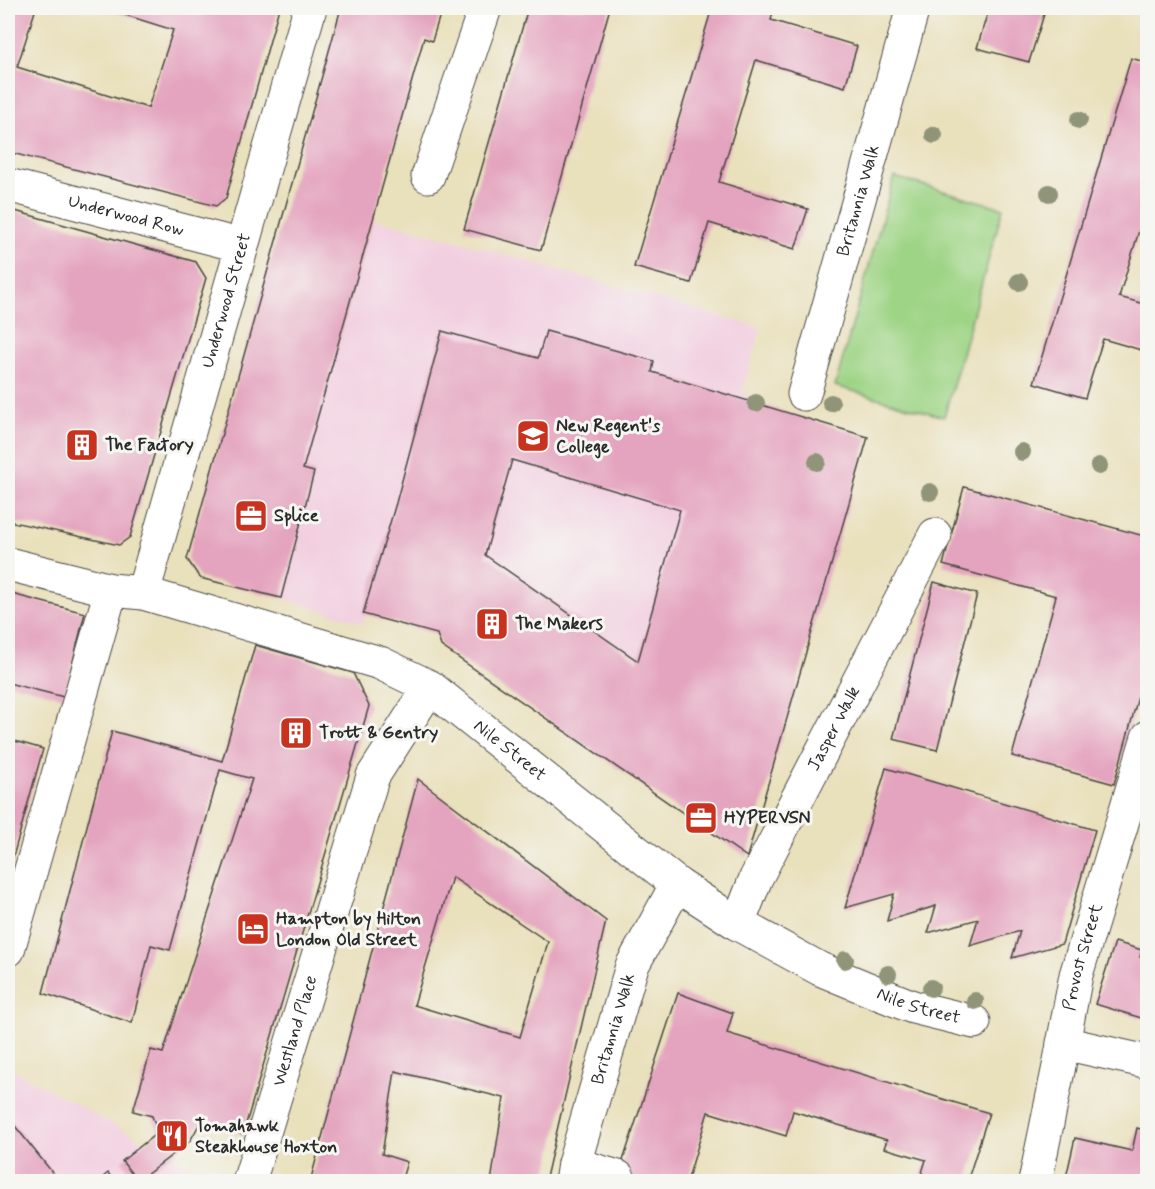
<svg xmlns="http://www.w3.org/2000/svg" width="1155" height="1189" viewBox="0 0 1155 1189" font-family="Mynerve,sans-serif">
  <rect width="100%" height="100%" fill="#f6f6f2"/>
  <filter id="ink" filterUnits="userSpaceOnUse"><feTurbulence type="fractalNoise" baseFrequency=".0167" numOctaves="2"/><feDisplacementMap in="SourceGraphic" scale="12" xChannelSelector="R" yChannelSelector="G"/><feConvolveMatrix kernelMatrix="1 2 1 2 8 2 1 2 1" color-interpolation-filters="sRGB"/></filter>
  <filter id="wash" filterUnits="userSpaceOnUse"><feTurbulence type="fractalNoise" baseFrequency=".008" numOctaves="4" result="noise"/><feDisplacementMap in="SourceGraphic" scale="24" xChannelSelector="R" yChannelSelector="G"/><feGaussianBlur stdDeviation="1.35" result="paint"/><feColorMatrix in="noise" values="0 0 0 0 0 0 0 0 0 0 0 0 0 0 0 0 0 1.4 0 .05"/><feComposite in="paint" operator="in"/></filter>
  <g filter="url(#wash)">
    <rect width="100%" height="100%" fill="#e9e0bc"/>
    <g fill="#f2cfe0">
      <path d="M374,219L479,247L761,328L742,393L765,404L675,684L478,554L401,515L363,623L282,598L314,473L303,469Z"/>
      <path d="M8,1067L216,1181H217H8Z"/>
    </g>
    <path fill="#9ed485" stroke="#648058" stroke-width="1.5" d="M894,177L1003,208L944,417L835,386Z"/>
    <g id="blocks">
      <g fill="#e4a3be" fill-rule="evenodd">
        <path d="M8,8H36L17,67L148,108L173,30L103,8H279L226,198L216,206L8,152Z"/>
        <path d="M341,8H442L432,41L424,38L303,469L314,472L281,598L200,578L187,559Z"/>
        <path d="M528,8H610L541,250L464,229Z"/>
        <path d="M712,8H774L771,20L857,46L845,87L756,60L719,182L808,209L795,249L709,223L691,283L634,267Z"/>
        <path d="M989,8H1046L1029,62L977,48Z"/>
        <path d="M1131,58L1148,63V201L1119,297L1148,305V352L1103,339L1085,398L1034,383Z"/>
        <path d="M8,209L196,262L206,278L130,537L119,545L8,521Z"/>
        <path d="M442,331L538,358L546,331L654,361L652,372L868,437L747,857L441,646L437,634L363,614L396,503ZM512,460L680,510L638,661L485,555Z"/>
        <path d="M964,487L1148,537V661L1114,784L1012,756L1056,596L943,565Z"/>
        <path d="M934,582L977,594L937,750L893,739Z"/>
        <path d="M8,593L85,613L64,697L8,683Z"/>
        <path d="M255,645L353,673L369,706L243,1134L200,1123L190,1141L137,1182H122L132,1174L122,1161L158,1132L152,1116L133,1111L151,1050L163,1053L252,779L220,770L170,950L151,945L132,1023L43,993L112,731L222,761Z"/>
        <path d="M8,739L43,749L8,875Z"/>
        <path d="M886,768L1095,830L1062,944L1012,958L1020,931L970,946L978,919L928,933L936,906L887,921L894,894L845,908Z"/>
        <path d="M418,779L606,921L545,1182H491L504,1098L395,1071L382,1154L407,1162L401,1182H310ZM452,877L548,942L520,1037L414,1005Z"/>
        <path d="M1115,942L1142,950L1140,957L1148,960V1020L1095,1004Z"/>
        <path d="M678,993L733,1013L727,1033L989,1113L967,1182H919L926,1160L884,1148L887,1140L793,1111L786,1136L708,1112L687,1182H616Z"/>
        <path d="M8,1116L15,1126L60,1182H9L8,1179Z"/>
        <path d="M1137,1128L1148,1131V1182H1065L1075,1138L1132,1151Z"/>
        <path d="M108,1173L115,1182H97Z"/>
      </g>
    </g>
  </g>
  <g filter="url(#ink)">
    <use href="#blocks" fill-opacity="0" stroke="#484641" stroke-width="1.5"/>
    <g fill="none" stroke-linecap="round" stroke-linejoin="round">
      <defs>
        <g id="minor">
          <path d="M428,176L485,8"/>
          <path id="s1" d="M8,185L242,246"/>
          <path id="s2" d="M804,394L913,8"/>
          <path id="s3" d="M8,564L111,590L143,593L380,663L430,687L677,884L738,924L820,969L878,993L913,1007L974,1022"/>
          <path id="s4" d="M143,593L310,8"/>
          <path id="s5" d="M738,924L756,878L935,535"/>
          <path d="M8,950L111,590"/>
          <path d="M1063,1043L1148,1062"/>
          <path d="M574,1164L618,1177"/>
          <path id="s6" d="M249,1182L373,776L430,687"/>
          <path id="s7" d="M571,1182L574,1164L632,966L677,884"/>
          <path id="s8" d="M1035,1182L1059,1066L1076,975L1148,737"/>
        </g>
      </defs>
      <use href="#minor" stroke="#484641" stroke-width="35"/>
      <use href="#minor" stroke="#fff" stroke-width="33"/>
    </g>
    <g fill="#909479">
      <circle cx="1079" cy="120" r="9"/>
      <circle cx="934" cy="135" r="9"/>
      <circle cx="1049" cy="193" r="9"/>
      <circle cx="1019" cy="282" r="9"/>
      <circle cx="756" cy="403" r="9"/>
      <circle cx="831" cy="403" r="9"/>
      <circle cx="1022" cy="452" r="9"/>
      <circle cx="817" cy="462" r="9"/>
      <circle cx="1099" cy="466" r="9"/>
      <circle cx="930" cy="492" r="9"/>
      <circle cx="845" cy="960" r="9"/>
      <circle cx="888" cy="974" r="9"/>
      <circle cx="931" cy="988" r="9"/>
      <circle cx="975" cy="1001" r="9"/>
    </g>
  </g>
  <defs>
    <symbol id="school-square" viewBox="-11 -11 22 22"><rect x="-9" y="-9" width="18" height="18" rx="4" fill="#c8321e" stroke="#f6f6f2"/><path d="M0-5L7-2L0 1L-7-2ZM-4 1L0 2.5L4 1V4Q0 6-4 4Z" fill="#fff"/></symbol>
    <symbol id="building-square" viewBox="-11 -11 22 22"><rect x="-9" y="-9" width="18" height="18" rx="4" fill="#c8321e" stroke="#f6f6f2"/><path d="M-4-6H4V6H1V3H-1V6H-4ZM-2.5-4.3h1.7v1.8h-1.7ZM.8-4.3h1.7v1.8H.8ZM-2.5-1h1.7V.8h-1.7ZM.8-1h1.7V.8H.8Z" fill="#fff"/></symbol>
    <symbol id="office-square" viewBox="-11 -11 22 22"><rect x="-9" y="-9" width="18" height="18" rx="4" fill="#c8321e" stroke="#f6f6f2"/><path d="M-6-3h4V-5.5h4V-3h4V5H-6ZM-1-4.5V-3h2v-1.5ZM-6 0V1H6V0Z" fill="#fff"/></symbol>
    <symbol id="hotel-square" viewBox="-11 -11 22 22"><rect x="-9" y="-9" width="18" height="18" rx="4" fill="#c8321e" stroke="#f6f6f2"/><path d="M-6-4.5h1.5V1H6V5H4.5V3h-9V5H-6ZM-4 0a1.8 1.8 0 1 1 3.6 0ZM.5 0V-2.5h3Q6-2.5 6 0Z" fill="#fff"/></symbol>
    <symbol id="restaurant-square" viewBox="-11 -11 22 22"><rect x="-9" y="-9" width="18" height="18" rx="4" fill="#c8321e" stroke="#f6f6f2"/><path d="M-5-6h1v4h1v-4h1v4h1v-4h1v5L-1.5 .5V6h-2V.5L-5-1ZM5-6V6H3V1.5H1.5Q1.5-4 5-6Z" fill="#fff"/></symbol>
  </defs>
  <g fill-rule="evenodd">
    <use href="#school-square" x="514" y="417" width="38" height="38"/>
    <use href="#building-square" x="63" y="426" width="38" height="38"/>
    <use href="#office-square" x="232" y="497" width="38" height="38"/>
    <use href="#building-square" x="473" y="605" width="38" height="38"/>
    <use href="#building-square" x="277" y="714" width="38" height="38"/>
    <use href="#office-square" x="682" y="799" width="38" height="38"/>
    <use href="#hotel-square" x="234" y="910" width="38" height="38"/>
    <use href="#restaurant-square" x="153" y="1117" width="38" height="38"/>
  </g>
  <g text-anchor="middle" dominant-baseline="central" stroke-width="6" stroke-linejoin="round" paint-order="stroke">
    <g font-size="18" fill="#2b2b2b" stroke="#f6f6f2">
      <text stroke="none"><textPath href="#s2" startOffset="201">Britannia Walk</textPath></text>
      <text stroke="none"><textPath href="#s1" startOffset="122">Underwood Row</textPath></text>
      <text stroke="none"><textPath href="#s4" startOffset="304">Underwood Street</textPath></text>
      <text stroke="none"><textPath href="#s5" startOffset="218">Jasper Walk</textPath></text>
      <text stroke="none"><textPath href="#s3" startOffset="543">Nile Street</textPath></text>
      <text stroke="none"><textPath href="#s8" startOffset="230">Provost Street</textPath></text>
      <text stroke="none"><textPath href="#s3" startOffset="1029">Nile Street</textPath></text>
      <text stroke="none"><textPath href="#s7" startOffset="159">Britannia Walk</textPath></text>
      <text stroke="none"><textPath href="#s6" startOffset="158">Westland Place</textPath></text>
    </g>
    <g font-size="18" font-weight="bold" fill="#2b2b2b" stroke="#f6f6f2" text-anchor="start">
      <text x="556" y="426">New Regent's<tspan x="556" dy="21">College</tspan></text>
      <text x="105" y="445">The Factory</text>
      <text x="274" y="516">Splice</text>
      <text x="515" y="624">The Makers</text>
      <text x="319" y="733">Trott &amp; Gentry</text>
      <text x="724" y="818">HYPERVSN</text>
      <text x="276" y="919">Hampton by Hilton<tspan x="276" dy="21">London Old Street</tspan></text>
      <text x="195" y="1126">Tomahawk<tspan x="195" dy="21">Steakhouse Hoxton</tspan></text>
    </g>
  </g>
  <rect width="1155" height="1189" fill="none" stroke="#f6f6f2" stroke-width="30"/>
</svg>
